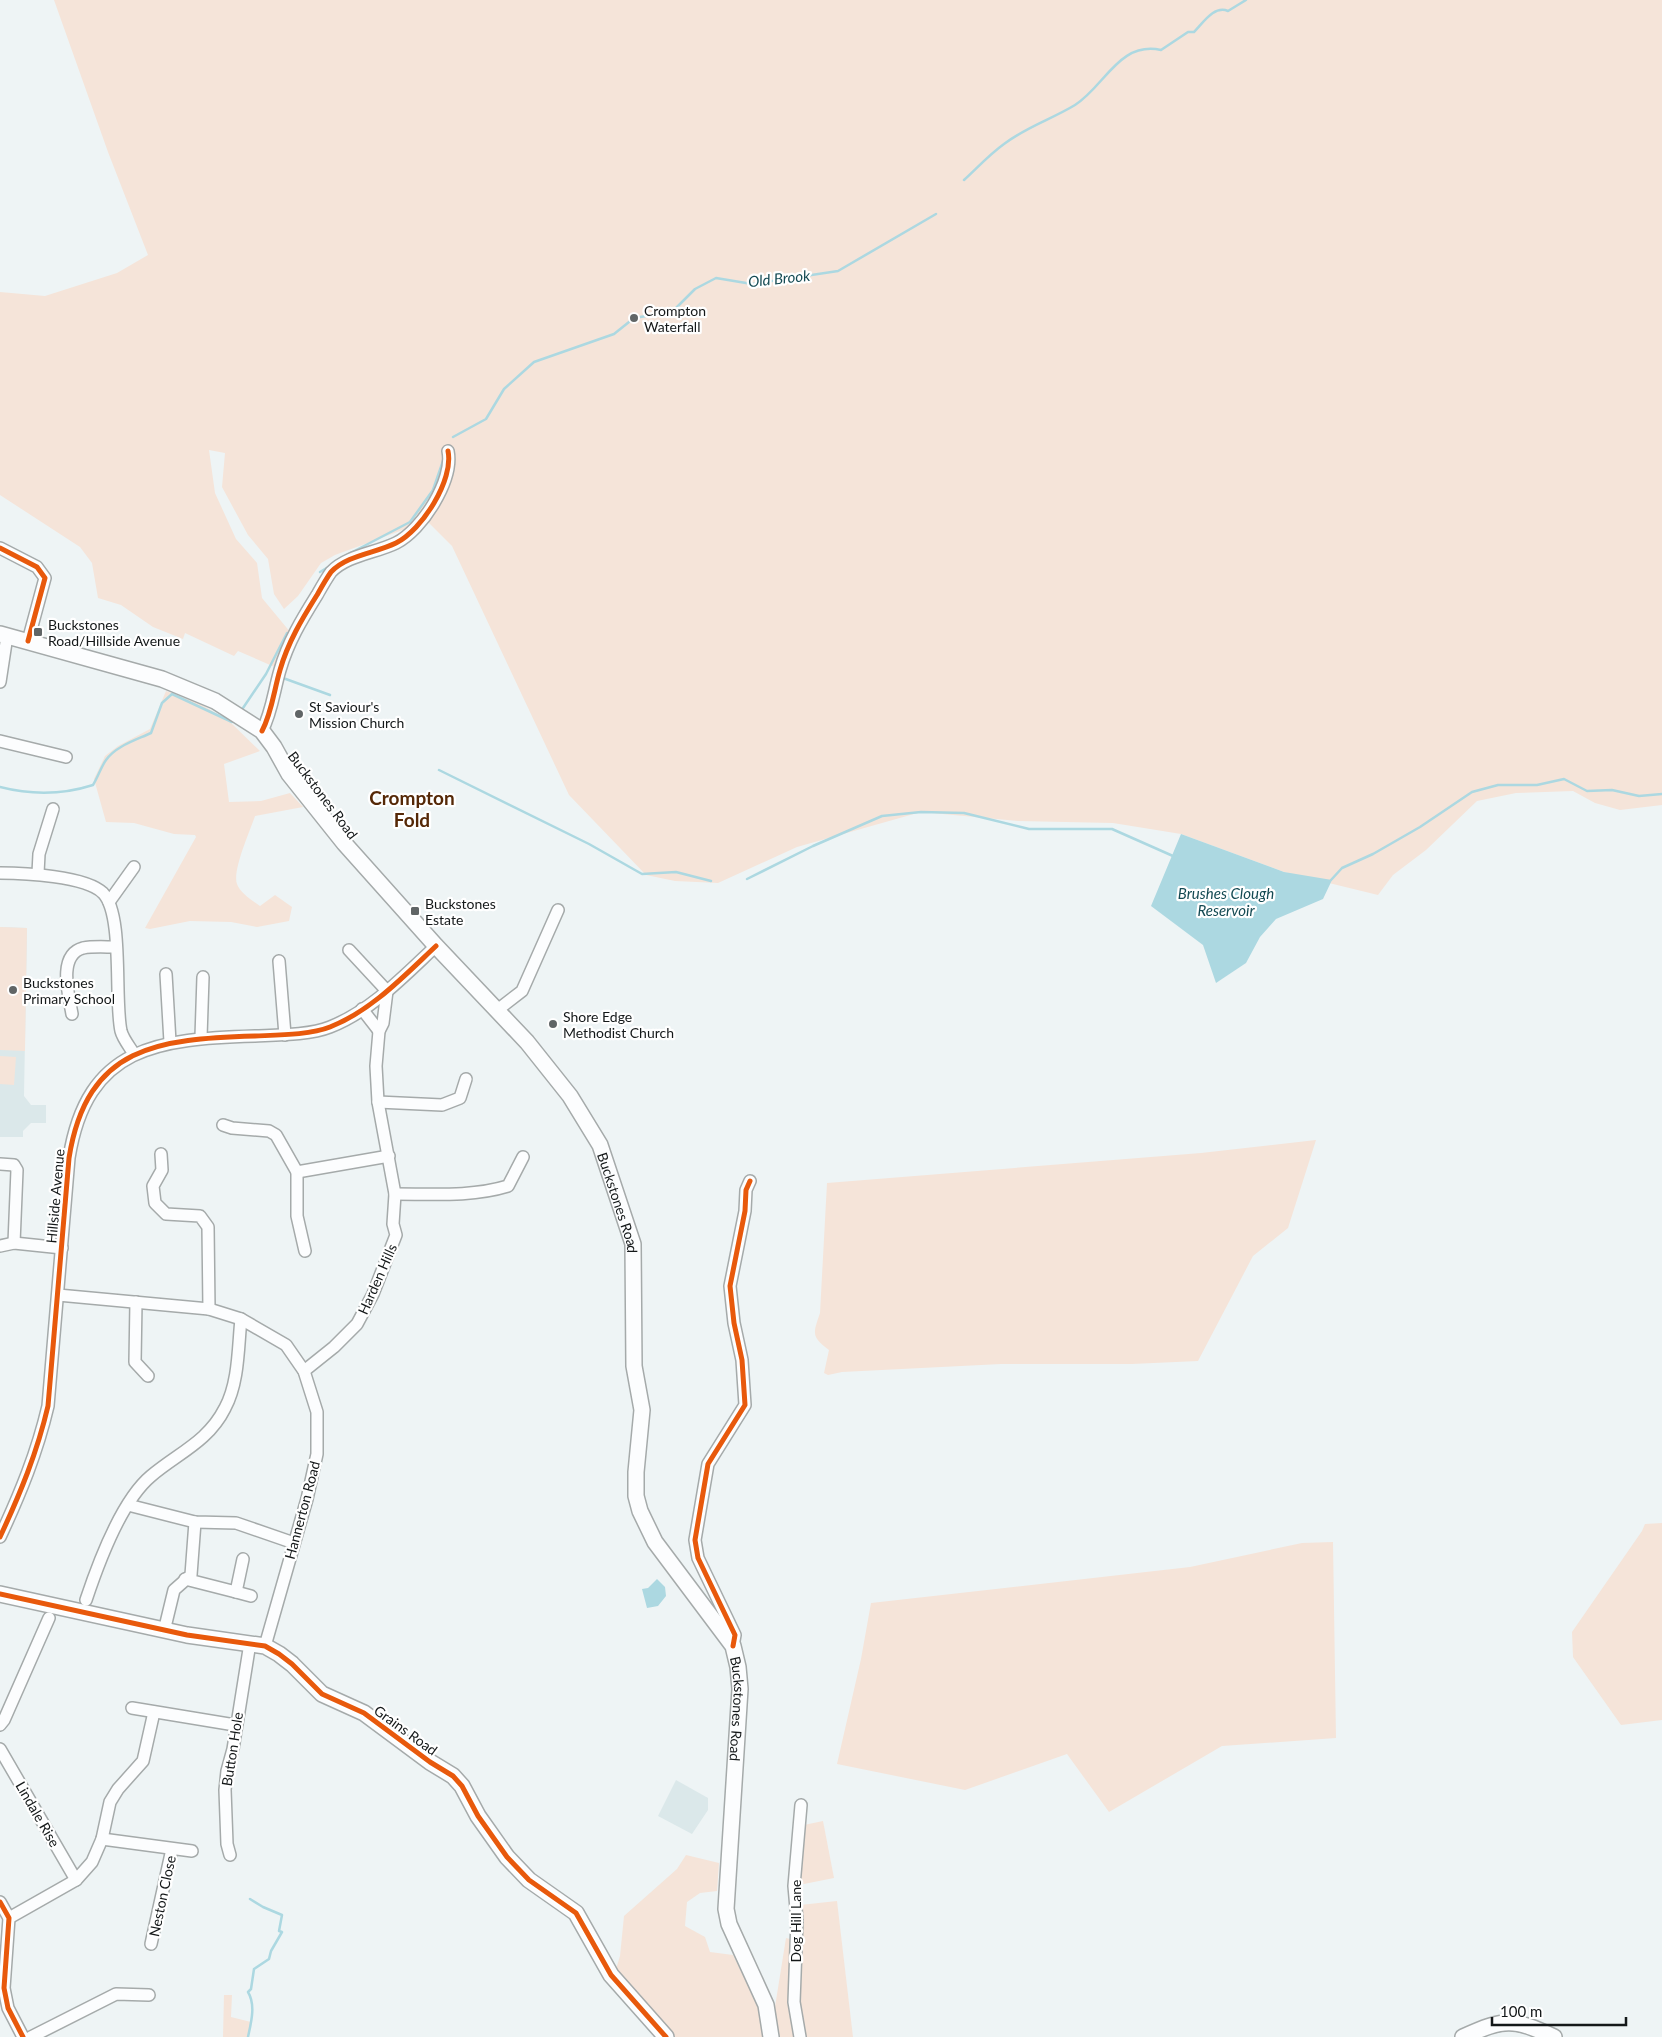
<svg xmlns="http://www.w3.org/2000/svg" width="1662" height="2037" viewBox="0 0 1662 2037" font-family="Lato,sans-serif">
  <rect width="100%" height="100%" fill="#eef4f5"/>
  <g fill="#dbe8ea">
    <path d="M0,927L27,928L24,1096L31,1105H46V1123H31L23,1131V1137H0Z"/>
    <path d="M676,1780L708,1798V1810L692,1834L658,1816Z"/>
  </g>
  <g fill="#f5e4d9">
    <path d="M54,0H1662V805L1620,810L1595,803L1573,791L1516,793L1477,801L1426,850L1393,875L1378,895L1284,872L1181,834L1113,823L1018,821L921,812L797,847L718,883L675,881L646,875L569,795L452,546L427,521L335,555L321,563L298,596L284,609L274,594L268,559L248,535L222,487L225,453L209,450L215,493L236,539L257,563L262,598L291,633L277,668L238,651L234,656L185,633L183,639L153,627L121,605L98,598L92,563L80,547L0,495V292L45,296L117,273L148,255L108,152Z"/>
    <path d="M166,691L197,702L228,720L260,751L224,764L229,802L261,801L290,793L303,807L255,816C250,831 232,871 237,884C240,893 253,901 260,906L275,895L292,907L289,921L257,927L231,922L190,921L150,929L145,928L196,837L195,835L174,834L134,823L106,822L94,779L105,756L118,746L150,729Z"/>
    <path d="M0,927L27,928L25,1051L0,1050Z"/>
    <path d="M0,1056L16,1057L14,1085L0,1084Z"/>
    <path d="M1316,1140L1288,1228L1253,1256L1198,1361L1132,1364H1001L842,1372L828,1375L824,1373L829,1350C811,1336 813,1334 820,1313L827,1183L1201,1153Z"/>
    <path d="M1662,1523V1720L1621,1725L1573,1657L1572,1632L1642,1531L1645,1524Z"/>
    <path d="M1333,1542L1336,1738L1222,1746L1109,1812L1067,1754L965,1790L837,1764L861,1659L871,1603L1190,1567L1302,1543Z"/>
    <path d="M823,1821L834,1878L799,1885L804,1825Z"/>
    <path d="M686,1855L719,1863L717,1891L700,1893L687,1902L685,1926L705,1937L710,1952L733,1955L760,2009L764,2037H672L623,1981L616,1969L620,1956L624,1916L677,1869Z"/>
    <path d="M837,1901L853,2037H804L797,1994L800,1905Z"/>
    <path d="M786,1938L794,1940L797,2037H777L774,2013Z"/>
    <path d="M224,1995H232L231,2017L251,2022L248,2037H223Z"/>
  </g>
  <g fill="#acd8e1">
    <path d="M1181,834L1284,872L1332,880L1323,899L1276,919L1260,937L1246,963L1216,983L1203,945L1151,906Z"/>
    <path d="M657,1579L665,1587L666,1596L658,1606L647,1608L642,1589L648,1588Z"/>
  </g>
  <g fill="none" stroke-linecap="round" stroke-linejoin="round">
    <g stroke="#acd8e1" stroke-width="2.5">
      <path d="M964,180C977,168 990,154 1004,144C1026,127 1052,119 1075,105C1105,86 1119,41 1161,50L1188,32H1194C1203,23 1214,5 1228,11L1246,0"/>
      <path d="M453,437L486,419L504,389L534,362L614,334L634,318L672,312L695,289L716,278L752,284L838,271L936,214"/>
      <path d="M341,558L410,522L433,490L443,461"/>
      <path d="M320,572L330,566"/>
      <path d="M283,678L330,695"/>
      <path d="M243,708L266,674L287,633"/>
      <path d="M439,770L589,844L642,874L676,872L711,881"/>
      <path d="M0,787C31,795 62,795 93,785C98,777 101,767 106,760C116,746 136,740 151,733L162,703L172,694L232,722"/>
      <path d="M747,879L813,846L882,816L921,812L964,813L1029,829H1112L1173,856"/>
      <path d="M1331,880L1342,868L1373,854L1420,827L1472,792L1498,785H1537L1564,779L1587,791L1612,790L1639,796L1662,794"/>
      <path d="M248,2037C251,2023 256,2005 248,1992L251,1989L254,1969L269,1959L271,1951L282,1932L279,1931L282,1915L263,1907L250,1899"/>
    </g>
    <defs>
      <g id="street">
        <path d="M0,548L37,567L45,578L28,641"/>
        <path d="M0,682L7,636"/>
        <path d="M262,731C272,712 274,690 280,670C288,642 302,619 317,595C321,588 326,579 331,572C347,555 376,553 396,543C422,530 454,480 448,451"/>
        <path d="M0,741L66,757"/>
        <path d="M0,873C23,873 86,876 103,893C124,915 114,999 121,1031C123,1039 130,1047 134,1054"/>
        <path d="M38,873L39,854L53,809"/>
        <path d="M109,902L134,867"/>
        <path d="M279,961L285,1035"/>
        <path d="M166,974L170,1042"/>
        <path d="M362,1009L379,1031"/>
        <path d="M496,1011L522,991L558,910"/>
        <path d="M72,1014C69,996 57,955 83,948C93,946 105,947 115,947"/>
        <path d="M201,1037L203,977"/>
        <path d="M378,1102L442,1105L460,1098L466,1079"/>
        <path d="M223,1125L232,1128L269,1131L276,1135L297,1172V1216L305,1251"/>
        <path d="M161,1154L162,1170L153,1186L155,1203L166,1214L200,1216L208,1227L209,1309"/>
        <path d="M0,1164L14,1165L17,1170L14,1243"/>
        <path d="M297,1172L389,1156"/>
        <path d="M395,1194C433,1194 472,1197 508,1186L523,1157"/>
        <path d="M0,1246L14,1243L62,1248"/>
        <path d="M58,1295L209,1309L241,1319L286,1345L304,1371L317,1412V1454L307,1499L265,1646"/>
        <path d="M136,1302L135,1362L148,1376"/>
        <path d="M304,1371L334,1347L357,1324L373,1294L396,1235L393,1224L395,1194L378,1102L376,1066L379,1031L383,1023L387,991L349,950"/>
        <path d="M128,1505L195,1522L236,1523L294,1543"/>
        <path d="M0,1537C20,1494 37,1453 48,1406L69,1158C87,1045 159,1039 255,1036C278,1035 310,1035 330,1027C371,1011 404,976 436,946"/>
        <path d="M185,1579L236,1592L243,1559"/>
        <path d="M236,1592L251,1596"/>
        <path d="M86,1600C98,1564 121,1501 151,1476C178,1453 208,1442 225,1408C239,1382 238,1347 241,1319"/>
        <path d="M166,1623L174,1590L191,1575L195,1522"/>
        <path d="M733,1646L735,1635L698,1558L695,1540L708,1464L745,1405L742,1360L734,1323L730,1286L745,1211L746,1190L750,1181"/>
        <path d="M132,1708L235,1725"/>
        <path d="M0,1725L4,1720L49,1618"/>
        <path d="M0,1749L76,1880"/>
        <path d="M102,1839L192,1851"/>
        <path d="M230,1855L227,1844L225,1790L227,1771L233,1749L250,1643"/>
        <path d="M0,1902L9,1918L4,1988L8,2008L23,2037"/>
        <path d="M9,1918L76,1880L92,1862L102,1839L110,1802L118,1789L143,1761L154,1712"/>
        <path d="M151,1944L172,1849"/>
        <path d="M31,2037L116,1994L149,1995"/>
        <path d="M800,2037L794,2002L797,1920L794,1886L801,1805"/>
      </g>
      <g id="secondary">
        <path id="s1" d="M0,634L162,679L215,701L262,731L274,747L289,774L344,843L436,946L527,1042L570,1096L600,1145L633,1244L634,1366L642,1410L636,1472V1496L640,1511L655,1542L733,1646L738,1667L740,1689L726,1909L729,1924L766,2005L771,2037"/>
        <path d="M0,1594L187,1635L265,1646L279,1654L292,1664L322,1694L364,1713L430,1762L453,1776L462,1786L478,1816L507,1857L529,1880L576,1913L611,1975L666,2037"/>
        <path d="M1463,2037C1505,2018 1513,2018 1554,2037"/>
      </g>
    </defs>
    <use href="#street" stroke="#a5aaaa" stroke-width="14"/>
    <use href="#secondary" stroke="#a5aaaa" stroke-width="18"/>
    <use href="#street" stroke="#fcfdfe" stroke-width="11"/>
    <use href="#secondary" stroke="#fcfdfe" stroke-width="15"/>
    <defs>
      <g id="cycleway">
        <path d="M0,548L37,567L45,578L28,641"/>
        <path d="M262,731C272,712 274,690 280,670C288,642 302,619 317,595C321,588 326,579 331,572C347,555 376,553 396,543C422,530 454,480 448,451"/>
        <path d="M0,1537C20,1494 37,1453 48,1406L69,1158C87,1045 159,1039 255,1036C278,1035 310,1035 330,1027C371,1011 404,976 436,946"/>
        <path d="M0,1594L187,1635L265,1646L279,1654L292,1664L322,1694L364,1713L430,1762L453,1776L462,1786L478,1816L507,1857L529,1880L576,1913L611,1975L666,2037"/>
        <path d="M733,1646L735,1635L698,1558L695,1540L708,1464L745,1405L742,1360L734,1323L730,1286L745,1211L746,1190L750,1181"/>
        <path d="M0,1902L9,1918L4,1988L8,2008L23,2037"/>
      </g>
    </defs>
    <use href="#cycleway" stroke="#fff" stroke-width="8"/>
    <use href="#cycleway" stroke="#e8590c" stroke-width="5"/>
  </g>
  <g fill="#606566" stroke="#fff" stroke-width="2">
    <circle cx="634" cy="318" r="5"/>
    <rect x="33" y="627" width="10" height="10" rx="2.5"/>
    <circle cx="299" cy="714" r="5"/>
    <rect x="410" y="906" width="10" height="10" rx="2.5"/>
    <circle cx="13" cy="990" r="5"/>
    <circle cx="553" cy="1024" r="5"/>
  </g>
  <g text-anchor="middle" dominant-baseline="central" stroke-width="4.5" stroke-linejoin="round" paint-order="stroke">
    <g font-size="14" fill="#141819" stroke="#fff" text-anchor="start">
      <text x="644" y="310">Crompton<tspan x="644" dy="16">Waterfall</tspan></text>
      <text x="48" y="624">Buckstones<tspan x="48" dy="16">Road/Hillside Avenue</tspan></text>
      <text x="309" y="706">St Saviour's<tspan x="309" dy="16">Mission Church</tspan></text>
      <text x="425" y="903">Buckstones<tspan x="425" dy="16">Estate</tspan></text>
      <text x="23" y="982">Buckstones<tspan x="23" dy="16">Primary School</tspan></text>
      <text x="563" y="1016">Shore Edge<tspan x="563" dy="16">Methodist Church</tspan></text>
    </g>
    <g font-size="14" fill="#141819" stroke="#fff">
      <text transform="translate(323 795) rotate(53)">Buckstones Road</text>
      <text transform="translate(55 1196) rotate(-85)">Hillside Avenue</text>
      <text stroke="none"><textPath href="#s1" startOffset="878">Buckstones Road</textPath></text>
      <text transform="translate(377 1279) rotate(-66)">Harden Hills</text>
      <text transform="translate(302 1510) rotate(-75)">Hannerton Road</text>
      <text stroke="none"><textPath href="#s1" startOffset="1418">Buckstones Road</textPath></text>
      <text transform="translate(406 1730) rotate(36)">Grains Road</text>
      <text transform="translate(232 1749) rotate(-81)">Button Hole</text>
      <text transform="translate(38 1814) rotate(60)">Lindale Rise</text>
      <text transform="translate(162 1896) rotate(-78)">Neston Close</text>
      <text transform="translate(795 1921) rotate(-90)">Dog Hill Lane</text>
    </g>
    <g font-size="15" font-style="italic" fill="#144a53" stroke="#fff">
      <text transform="translate(779 278) rotate(-6)">Old Brook</text>
      <text x="1226" y="893">Brushes Clough<tspan x="1226" dy="17">Reservoir</tspan></text>
    </g>
    <g font-size="19" font-weight="bold" fill="#552807" stroke="#fff">
      <text x="412" y="797">Crompton<tspan x="412" dy="22">Fold</tspan></text>
    </g>
  </g>
  <path d="M1492 2017v8h134v-8" fill="none" stroke="#141819" stroke-width="2.5"/>
  <text x="1500" y="2017" font-size="15" fill="#141819" stroke="#ffffff" stroke-width="4" paint-order="stroke">100 m</text>
</svg>
